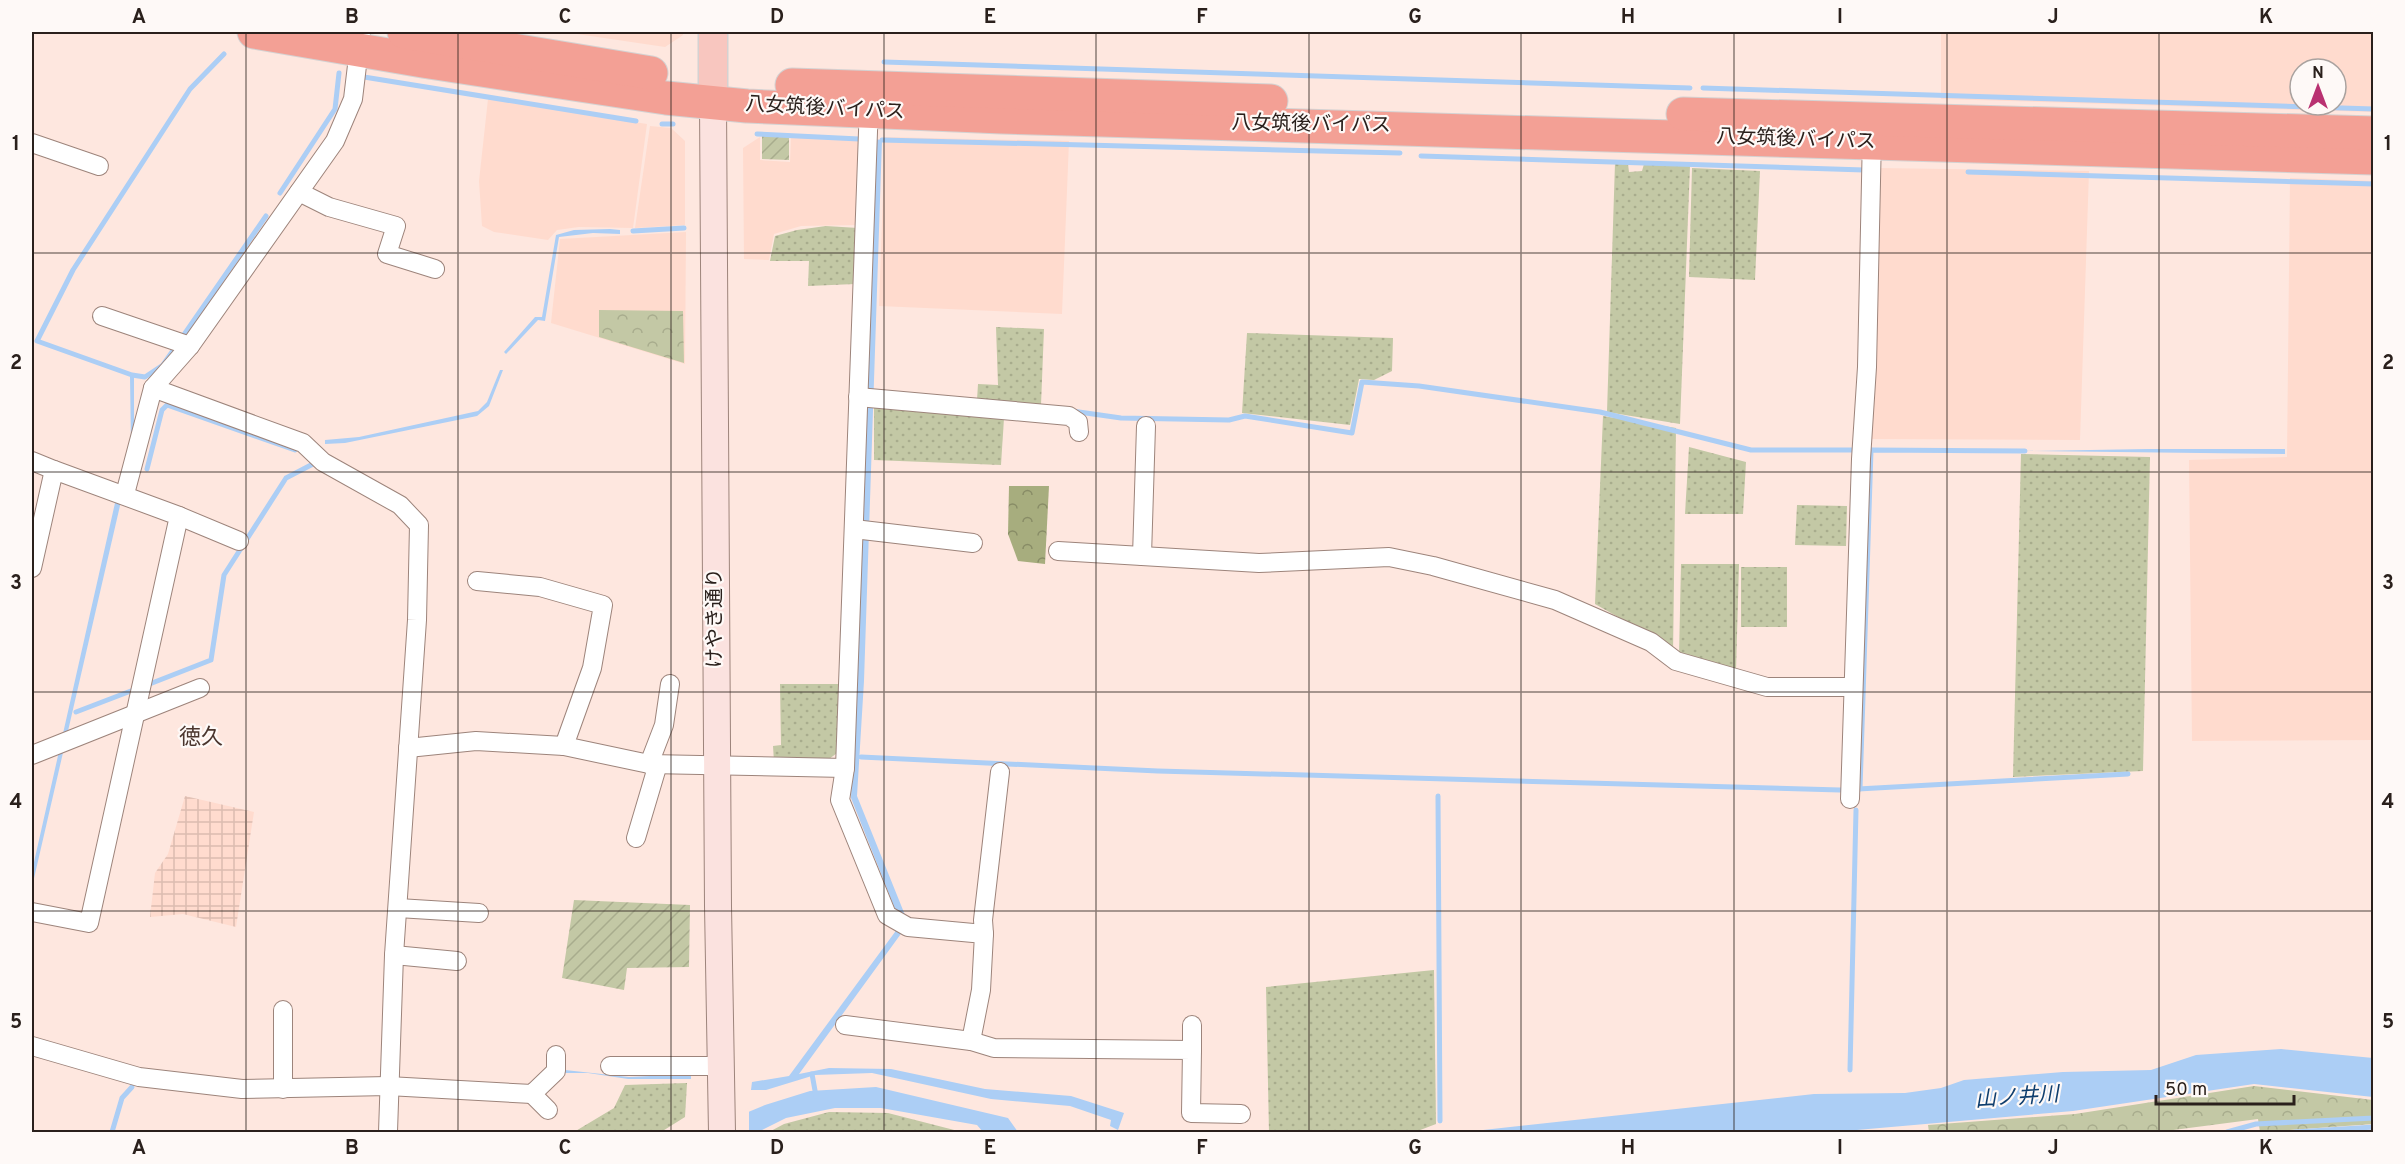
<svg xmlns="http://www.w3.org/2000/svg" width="2405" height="1164" viewBox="0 0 2405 1164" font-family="Overpass,'Noto Sans JP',sans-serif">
  <defs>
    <pattern id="industrial-grid" width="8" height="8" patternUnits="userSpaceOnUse" patternTransform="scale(1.5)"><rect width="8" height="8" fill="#ffdbce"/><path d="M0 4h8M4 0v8" fill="none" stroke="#dbbcb0"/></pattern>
    <pattern id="grass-dots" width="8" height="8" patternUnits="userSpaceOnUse" patternTransform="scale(1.5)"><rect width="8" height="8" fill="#c3c8a5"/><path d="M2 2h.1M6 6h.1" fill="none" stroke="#a8ac8d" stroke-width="1.8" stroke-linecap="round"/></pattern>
    <pattern id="forest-crowns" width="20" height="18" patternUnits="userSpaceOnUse" patternTransform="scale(1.5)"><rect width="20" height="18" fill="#a7ad7e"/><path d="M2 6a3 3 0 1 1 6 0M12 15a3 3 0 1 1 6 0" fill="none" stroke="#888c66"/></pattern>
    <pattern id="park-crowns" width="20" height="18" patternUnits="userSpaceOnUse" patternTransform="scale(1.5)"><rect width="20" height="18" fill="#c3c8a5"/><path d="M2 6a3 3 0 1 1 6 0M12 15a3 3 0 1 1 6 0" fill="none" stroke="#a8ac8d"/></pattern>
    <pattern id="garden-furrows" width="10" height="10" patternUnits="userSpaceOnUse" patternTransform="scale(1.5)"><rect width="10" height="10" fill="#c3c8a5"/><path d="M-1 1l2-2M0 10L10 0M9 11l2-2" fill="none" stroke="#a8ac8d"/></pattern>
  </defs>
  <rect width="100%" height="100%" fill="#fee7df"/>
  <g fill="#ffdbce" fill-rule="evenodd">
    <path d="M577,32H683V35L665,47L577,34Z"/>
    <path d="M1941,32H2373V112L1941,99ZM2300,69H2336V105H2300Z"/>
    <path d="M488,99L647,124L633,228L579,227L557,230L548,240L494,232L482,226L479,181Z"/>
    <path d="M650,126L671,128L685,141V225L635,228Z"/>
    <path d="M760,137V160L790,162L791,137L861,141L860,225L801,226L774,234L769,260L744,259L743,148Z"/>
    <path d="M885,137L1069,141L1062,314L879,306Z"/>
    <path d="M1878,168L2089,171L2080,440L1867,439Z"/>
    <path d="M2290,178L2373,181V740L2192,741L2189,460L2287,457Z"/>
    <path d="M686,232L685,364L551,323L560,239Z"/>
  </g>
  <path fill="url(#industrial-grid)" d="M185,796L254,812L236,927L183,914L150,917L155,873L168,854Z"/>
  <g fill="url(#grass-dots)">
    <path d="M1615,163L1628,164L1629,172L1642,171L1644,164L1690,166L1680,424L1607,412Z"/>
    <path d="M1692,168L1760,171L1755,280L1689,277Z"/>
    <path d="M826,226L858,228L855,284L808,286L809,261H770L775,236L797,230Z"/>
    <path d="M996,327L1044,329L1041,405L977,400L978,384L998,385Z"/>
    <path d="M1247,333L1393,338L1392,371L1374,380L1359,379L1350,425L1242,413Z"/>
    <path d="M874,405L1004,418L1001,465L874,460Z"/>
    <path d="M1603,416L1676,428L1673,655L1657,639L1595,604Z"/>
    <path d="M1689,447L1746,462L1743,514H1685Z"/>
    <path d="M2021,454L2150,457L2143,771L2013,777Z"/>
    <path d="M1797,505L1847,506L1846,546L1795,545Z"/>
    <path d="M1681,564H1739L1736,671L1679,656Z"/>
    <rect x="1741" y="567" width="46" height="60"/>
    <path d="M780,684H843L840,751L822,764L774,762L773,746L781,745Z"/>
    <path d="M1434,970L1436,1124L1415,1132H1269L1266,987Z"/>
    <path d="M687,1083L685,1117L661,1132H574L614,1108L625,1085Z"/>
    <path d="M829,1112L888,1113L962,1132H769L784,1124Z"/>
  </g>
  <path fill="url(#forest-crowns)" d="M1009,486H1049L1045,564L1018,561L1008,534Z"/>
  <g fill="url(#park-crowns)">
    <path d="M599,310L683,311L684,363L599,337Z"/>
    <path d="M2254,1086L2373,1100V1124L2260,1132L2258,1119L2158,1132H1929L1928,1125L2075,1114Z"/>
  </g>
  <g fill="url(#garden-furrows)">
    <path d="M762,136L789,137V160L762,159Z"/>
    <path d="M574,900L690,905L689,967L627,968L624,990L562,978Z"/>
  </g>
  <g fill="#accef5">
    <path d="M873,139L882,140L864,681L857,796L905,915L903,931L799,1074L829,1068L891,1069L985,1089L1071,1096L1124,1113L1118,1130L1110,1126L1111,1120L1070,1106L991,1099L872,1073L815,1075L766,1090H751L752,1082L789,1076L895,932L897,914L851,798Z"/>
    <path d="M610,229L620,230V234L593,233L559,237L545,321L538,320L506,354L504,352L535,317H542L556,235L574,230Z"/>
    <path d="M500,370H503L489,406L477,416L345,443L325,444V440L359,437L478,411L487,402Z"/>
    <path d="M130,376H134V445L32,887V871L115,503L131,446Z"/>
    <path d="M2148,449H2285V454L2025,451Z"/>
    <path d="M2281,1049L2373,1058V1097L2254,1084L2073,1111L1834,1132H1465L1814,1094L1905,1093L1941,1088L1964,1080L2063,1072L2151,1070L2196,1055Z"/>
    <path d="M565,1070L629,1077L691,1074V1079H628L588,1073H565L554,1083Z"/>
    <path d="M876,1087L1008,1118L1018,1132H983L977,1125L881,1108H835L786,1118L758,1132H700L765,1105L810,1091Z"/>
  </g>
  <path fill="#fee7df" d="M749,1108V1132H697L709,1124Z"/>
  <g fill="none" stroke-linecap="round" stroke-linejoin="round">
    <g stroke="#accef5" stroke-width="5">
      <path d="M224,54L190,89L73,270L37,341L132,375L145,377L163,365L266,216"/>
      <path d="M884,62L1690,88"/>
      <path d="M364,77L636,121"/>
      <path d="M1703,88L2374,109"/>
      <path d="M662,124H673"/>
      <path d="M757,134L859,139"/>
      <path d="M882,140L1400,153"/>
      <path d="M1421,156L1864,170"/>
      <path d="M1968,172L2374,184"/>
      <path d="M280,193L335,109L339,73"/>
      <path d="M633,231L684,228"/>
      <path d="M1072,411L1121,418L1229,420L1245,416L1352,433L1362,382L1419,386L1600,412L1751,450H1871"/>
      <path d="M147,469L162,410L167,405L295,450"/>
      <path d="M147,685L211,660L224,575L286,478L313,464"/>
      <path d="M76,712L136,689"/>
      <path d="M861,757L1158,771L1840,790L2128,774"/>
      <path d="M1860,789L1871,450L2025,451"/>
      <path d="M1438,796L1440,1121"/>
      <path d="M1850,1070L1856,810"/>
      <path d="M812,1074L816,1096"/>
      <path d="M112,1132L122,1098L132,1087"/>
      <path d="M2227,1132L2256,1124L2374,1118"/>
      <path d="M2295,1132L2374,1127"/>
    </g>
    <defs>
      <g id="street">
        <path d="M869,104L845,768L840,800L887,915L908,927L984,934L981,990L971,1041"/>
        <path d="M32,143L99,166"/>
        <path d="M299,192L329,207L396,226L387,254L435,269"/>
        <path d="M102,316L190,346"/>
        <path d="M153,388L303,443L323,462L400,505L419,525L417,620L394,955L388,1132"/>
        <path d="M858,397L1069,416L1078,422L1079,432"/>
        <path d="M32,461L54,470"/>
        <path d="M125,494L153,388L190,346L335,141L353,99L361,32"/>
        <path d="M179,516L239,541"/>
        <path d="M854,529L973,543"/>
        <path d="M1058,551L1259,563L1389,557L1433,566L1555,600L1651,642L1676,661L1767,687H1853"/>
        <path d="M1142,556L1146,426"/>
        <path d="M32,568L54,470L179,516L89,923L32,912"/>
        <path d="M477,581L540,587L603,605L592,668L564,746"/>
        <path d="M408,748L476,741L564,746L649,764L845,768"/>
        <path d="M32,755L200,688"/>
        <path d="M649,764L664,725L670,684"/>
        <path d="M1850,799L1861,459L1867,367L1872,135"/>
        <path d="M636,838L658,764"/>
        <path d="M398,908L479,913"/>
        <path d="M984,934L983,920L1000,772"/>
        <path d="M394,955L457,961"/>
        <path d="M283,1010V1089"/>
        <path d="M845,1025L971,1041L994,1048L1192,1050L1191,1113L1241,1114"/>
        <path d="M1192,1025V1050"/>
        <path d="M32,1046L139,1077L242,1089L388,1086L532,1094L556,1071V1055"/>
        <path d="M610,1066H721"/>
        <path d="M532,1094L548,1110"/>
      </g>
      <path id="secondary" d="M713,103L718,906L722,1132"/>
      <path id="primary" d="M713,32V103"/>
      <g id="highway">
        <path d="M254,32L423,61L666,98L747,106L1002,117L2374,158"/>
        <path d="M404,32L651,73"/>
        <path d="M792,85L1271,101"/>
        <path d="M1683,114L2374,133"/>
      </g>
    </defs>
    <use href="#street" stroke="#9d847b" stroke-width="20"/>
    <use href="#secondary" stroke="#9d847b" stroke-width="28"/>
    <use href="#primary" stroke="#d4d2d2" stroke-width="31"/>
    <use href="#highway" stroke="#d4d2d2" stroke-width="35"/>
    <use href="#street" stroke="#fff" stroke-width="18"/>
    <use href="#secondary" stroke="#fbe2df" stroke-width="26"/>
    <use href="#primary" stroke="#f8c6bf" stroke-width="28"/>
    <use href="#highway" stroke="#f3a095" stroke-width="33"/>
  </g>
  <path fill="none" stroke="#2a201c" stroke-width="1.5" stroke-opacity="0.55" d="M246,32V1132M458,32V1132M671,32V1132M884,32V1132M1096,32V1132M1309,32V1132M1521,32V1132M1734,32V1132M1947,32V1132M2159,32V1132M32,253H2374M32,472H2374M32,692H2374M32,911H2374"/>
  <g text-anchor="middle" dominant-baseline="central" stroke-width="4.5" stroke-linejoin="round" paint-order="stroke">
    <g font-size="20" fill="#2a201c" stroke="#fef9f7">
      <text transform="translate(825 109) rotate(3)">八女筑後バイパス</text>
      <text transform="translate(1311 125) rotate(1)">八女筑後バイパス</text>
      <text transform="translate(1796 140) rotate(2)">八女筑後バイパス</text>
      <text transform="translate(716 618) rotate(-90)">けやき通り</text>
    </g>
    <g font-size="21" font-style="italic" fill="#0f3e6e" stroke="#fef9f7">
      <text transform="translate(2017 1098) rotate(-4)">山ノ井川</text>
    </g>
    <g font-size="22" fill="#4b362e" stroke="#fef9f7">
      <text x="201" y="738">徳久</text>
    </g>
  </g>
  <rect width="2405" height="1164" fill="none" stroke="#fef9f7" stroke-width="66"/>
  <g transform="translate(2318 87)"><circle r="28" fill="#fef9f7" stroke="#a9a29f" stroke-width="1.5"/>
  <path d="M0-4.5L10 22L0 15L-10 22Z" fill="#b93171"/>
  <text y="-9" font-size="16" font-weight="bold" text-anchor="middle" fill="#2a201c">N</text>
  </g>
  <path d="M2156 1095v9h138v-9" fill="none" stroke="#2a201c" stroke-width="3"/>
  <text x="2165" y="1095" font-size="18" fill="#2a201c" stroke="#fef9f7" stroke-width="4.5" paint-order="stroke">50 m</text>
  <rect x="33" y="33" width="2339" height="1098" fill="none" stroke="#2a201c" stroke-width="2"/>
  <g font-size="20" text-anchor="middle" font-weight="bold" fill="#2a201c">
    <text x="139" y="23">A</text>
    <text x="352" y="23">B</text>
    <text x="565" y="23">C</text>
    <text x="777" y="23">D</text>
    <text x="990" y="23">E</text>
    <text x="1202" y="23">F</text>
    <text x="1415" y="23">G</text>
    <text x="1628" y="23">H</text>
    <text x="1840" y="23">I</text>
    <text x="2053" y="23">J</text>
    <text x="2266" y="23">K</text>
    <text x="16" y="150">1</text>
    <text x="2388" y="150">1</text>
    <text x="16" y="369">2</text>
    <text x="2388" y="369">2</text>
    <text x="16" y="589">3</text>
    <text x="2388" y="589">3</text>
    <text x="16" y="808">4</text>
    <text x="2388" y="808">4</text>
    <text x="16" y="1028">5</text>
    <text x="2388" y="1028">5</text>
    <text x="139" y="1154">A</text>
    <text x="352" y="1154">B</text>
    <text x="565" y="1154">C</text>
    <text x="777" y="1154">D</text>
    <text x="990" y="1154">E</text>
    <text x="1202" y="1154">F</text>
    <text x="1415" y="1154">G</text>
    <text x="1628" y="1154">H</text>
    <text x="1840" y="1154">I</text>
    <text x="2053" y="1154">J</text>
    <text x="2266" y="1154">K</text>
  </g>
</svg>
